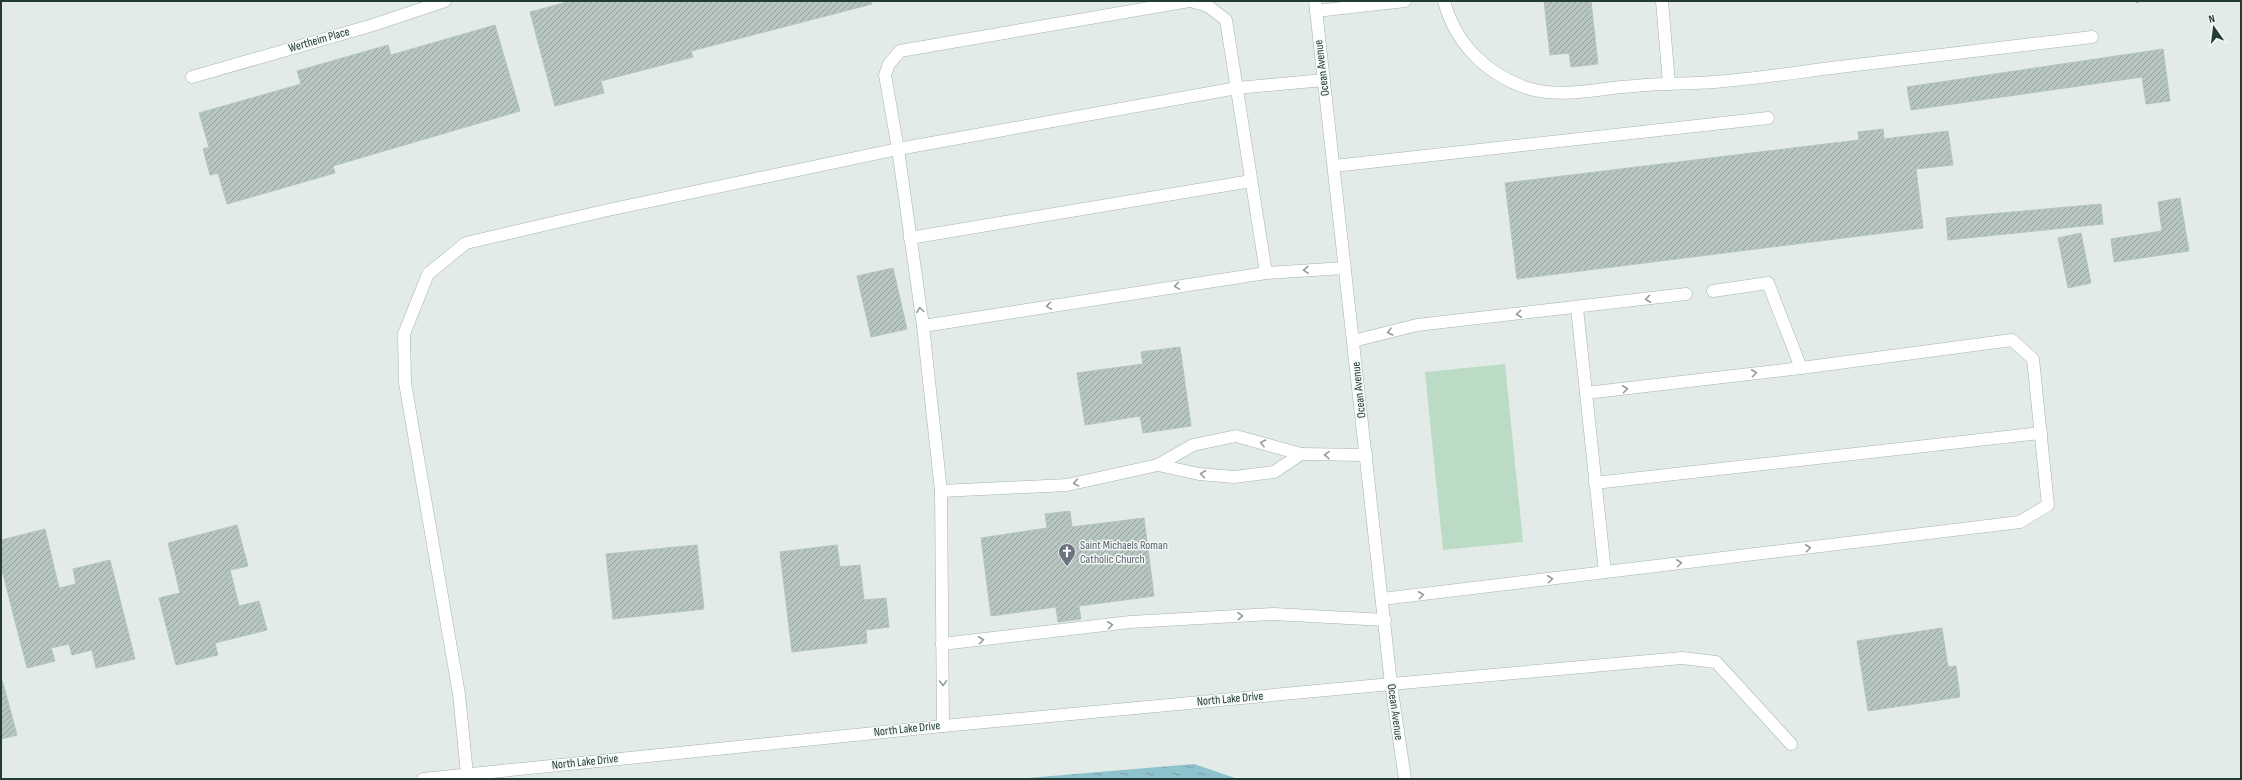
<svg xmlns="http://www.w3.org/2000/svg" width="2242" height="780" viewBox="0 0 2242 780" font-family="'Sofia Sans Condensed',sans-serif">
  <defs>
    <pattern id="water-ripples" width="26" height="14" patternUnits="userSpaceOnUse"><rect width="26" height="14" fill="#8ec2cc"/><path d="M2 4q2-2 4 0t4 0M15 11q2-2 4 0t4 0" fill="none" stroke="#749fa6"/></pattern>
    <pattern id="building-hatch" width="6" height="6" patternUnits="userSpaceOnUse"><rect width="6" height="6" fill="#b7c6c0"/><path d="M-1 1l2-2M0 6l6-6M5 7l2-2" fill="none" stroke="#94a29d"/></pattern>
  </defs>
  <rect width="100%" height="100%" fill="#e2ebe7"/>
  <path fill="#bcdbc5" d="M1505,364L1523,542L1443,550L1425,372Z"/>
  <path fill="url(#water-ripples)" d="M1194,764L1238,779H1016Z"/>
  <g fill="url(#building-hatch)" stroke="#b5c4be">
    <path d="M871,1L872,4L691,51L693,57L601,81L604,93L555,106L530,12L571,1Z"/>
    <path d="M1544,1H1591L1598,64L1571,67L1569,53L1550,55Z"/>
    <path d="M495,25L520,111L333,166L335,173L227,204L218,173L210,175L203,149L209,147L199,113L301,84L297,71L388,45L391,55Z"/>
    <path d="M2163,49L2170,101L2146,104L2142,77L1911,110L1907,87Z"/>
    <path d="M1883,129L1884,139L1948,131L1953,165L1916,169L1923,228L1517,279L1505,183L1859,140L1858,132Z"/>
    <path d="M2180,198L2189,251L2114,262L2111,239L2162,231L2158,202Z"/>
    <path d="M2101,204L2103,224L1948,240L1946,218Z"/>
    <path d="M2081,233L2091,283L2068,288L2058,238Z"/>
    <path d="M893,268L907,329L871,337L857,276Z"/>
    <path d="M1180,347L1191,426L1143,433L1140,416L1085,425L1077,373L1143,364L1141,352Z"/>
    <path d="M1070,511L1072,527L1144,518L1154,596L1079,606L1081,619L1058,622L1056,607L991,616L981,538L1047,528L1045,514Z"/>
    <path d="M237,525L248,566L230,570L239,606L259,601L267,630L215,643L218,655L176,665L159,598L180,593L168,543Z"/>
    <path d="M45,529L59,588L76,584L73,569L110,560L135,659L96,668L92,650L72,655L69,644L51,648L55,661L27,668L1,566V540Z"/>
    <path d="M697,545L704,609L613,619L606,554Z"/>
    <path d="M837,545L840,567L860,565L864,600L886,598L889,627L866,630L867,643L792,652L780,552Z"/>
    <path d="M1942,628L1948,667L1956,666L1960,697L1868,711L1857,641Z"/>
    <path d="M1,676L17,735L1,739Z"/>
  </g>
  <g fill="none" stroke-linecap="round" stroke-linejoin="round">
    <defs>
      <g id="service">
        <path d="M1189,1L900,51L889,64L885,75L898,149L923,326L1266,273L1345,268"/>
        <path d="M1191,1L1208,6L1226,20L1266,273"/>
        <path d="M1444,1C1455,43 1486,74 1527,88C1562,99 1599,88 1634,86C1661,83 1688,84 1714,82C1756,79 1798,72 1839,67C1923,57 2008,47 2092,37"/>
        <path d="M1662,1L1669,84"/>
        <path d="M1316,11L1405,1"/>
        <path d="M1334,166L1768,118"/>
        <path d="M910,238L1251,181"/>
        <path d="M1577,308L1605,572"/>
        <path d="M923,326L941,491L943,726"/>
        <path d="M1353,341L1417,325L1686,294"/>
        <path d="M1586,393L1801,368"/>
        <path d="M1158,465L1193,445L1236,436L1301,454"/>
        <path d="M1595,483L2041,433"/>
        <path d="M941,491L1067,485L1158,465L1199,474L1234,477L1274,472L1301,454L1366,455"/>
        <path d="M1382,599L2020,522L2048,505L2033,359L2012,340L1801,368L1768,283L1713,291"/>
        <path d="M942,644L1130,622L1274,614L1385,620"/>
        <path d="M1391,684L1682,658L1716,662L1791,744"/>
        <path d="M467,774L459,694L405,383L404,334L428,274L466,243L608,210L898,149L1237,88L1324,80"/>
      </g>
      <g id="minor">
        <path d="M192,77L373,25L445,1"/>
        <path d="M423,779L943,726L1391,684"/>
      </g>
      <path id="tertiary" d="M1315,1L1391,684L1405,779"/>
    </defs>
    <use href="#service" stroke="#a5b3ae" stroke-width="13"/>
    <use href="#minor" stroke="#a5b3ae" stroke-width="13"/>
    <use href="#tertiary" stroke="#a5b3ae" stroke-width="13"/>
    <path stroke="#85ada0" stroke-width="2.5" stroke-dasharray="2 3" stroke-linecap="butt" d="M2137,1L2138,3"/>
    <use href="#service" stroke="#fff" stroke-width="12"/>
    <use href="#minor" stroke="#fff" stroke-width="12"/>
    <use href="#tertiary" stroke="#fff" stroke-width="12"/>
  </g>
  <defs><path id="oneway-chevron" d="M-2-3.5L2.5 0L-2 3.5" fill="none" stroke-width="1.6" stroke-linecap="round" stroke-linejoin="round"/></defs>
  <g stroke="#919d9a">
    <use href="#oneway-chevron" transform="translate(1306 270) rotate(177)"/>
    <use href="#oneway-chevron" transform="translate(1177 286) rotate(171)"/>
    <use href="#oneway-chevron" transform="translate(1648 299) rotate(173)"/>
    <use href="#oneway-chevron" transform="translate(1049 306) rotate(171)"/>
    <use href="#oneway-chevron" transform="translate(920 310) rotate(-98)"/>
    <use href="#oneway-chevron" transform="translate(1519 314) rotate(174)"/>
    <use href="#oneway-chevron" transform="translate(1390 332) rotate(166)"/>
    <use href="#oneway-chevron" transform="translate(1754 373) rotate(-7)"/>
    <use href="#oneway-chevron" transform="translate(1625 389) rotate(-7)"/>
    <use href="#oneway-chevron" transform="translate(1263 443) rotate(-166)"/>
    <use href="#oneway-chevron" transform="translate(1327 455) rotate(-179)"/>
    <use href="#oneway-chevron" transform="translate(1203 474) rotate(-172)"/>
    <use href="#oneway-chevron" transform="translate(1076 483) rotate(168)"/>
    <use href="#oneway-chevron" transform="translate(1808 548) rotate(-7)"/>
    <use href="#oneway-chevron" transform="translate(1679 563) rotate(-7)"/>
    <use href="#oneway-chevron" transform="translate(1550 579) rotate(-7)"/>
    <use href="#oneway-chevron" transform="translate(1421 595) rotate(-7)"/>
    <use href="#oneway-chevron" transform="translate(1240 616) rotate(-3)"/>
    <use href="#oneway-chevron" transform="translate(1110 625) rotate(-7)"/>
    <use href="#oneway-chevron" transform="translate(981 640) rotate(-7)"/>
    <use href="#oneway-chevron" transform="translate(943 683) rotate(89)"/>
  </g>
  <defs>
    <symbol id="church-pin" viewBox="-11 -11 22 30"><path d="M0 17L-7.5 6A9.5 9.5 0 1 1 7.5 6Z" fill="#6b7280" stroke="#f2f8f5"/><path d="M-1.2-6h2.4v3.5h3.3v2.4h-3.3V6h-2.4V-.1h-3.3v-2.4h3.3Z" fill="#fff"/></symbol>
  </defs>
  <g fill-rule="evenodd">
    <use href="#church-pin" x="1057" y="542" width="20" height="27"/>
  </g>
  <g text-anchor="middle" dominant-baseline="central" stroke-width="3" stroke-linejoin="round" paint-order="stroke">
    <g font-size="12" fill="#233b35" stroke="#f2f8f5">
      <text transform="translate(319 40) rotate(-16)">Wertheim Place</text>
      <text transform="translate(1322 68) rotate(-97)">Ocean Avenue</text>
      <text transform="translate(1359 390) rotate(-96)">Ocean Avenue</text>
      <text transform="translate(1230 699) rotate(-5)">North Lake Drive</text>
      <text transform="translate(1395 712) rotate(82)">Ocean Avenue</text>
      <text transform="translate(907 729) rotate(-6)">North Lake Drive</text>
      <text transform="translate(585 762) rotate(-6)">North Lake Drive</text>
    </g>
    <g font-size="12" fill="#5b616d" stroke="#f2f8f5" text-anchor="start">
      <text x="1080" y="545">Saint Michaels Roman<tspan x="1080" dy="14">Catholic Church</tspan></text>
    </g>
  </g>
  <rect width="2242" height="780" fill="none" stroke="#233b35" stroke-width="4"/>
  <g transform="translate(2214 28) rotate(346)" stroke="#f2f8f5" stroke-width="3" paint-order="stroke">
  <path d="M0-3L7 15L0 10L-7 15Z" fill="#233b35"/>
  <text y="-6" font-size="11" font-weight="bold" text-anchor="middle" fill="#233b35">N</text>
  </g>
</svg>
